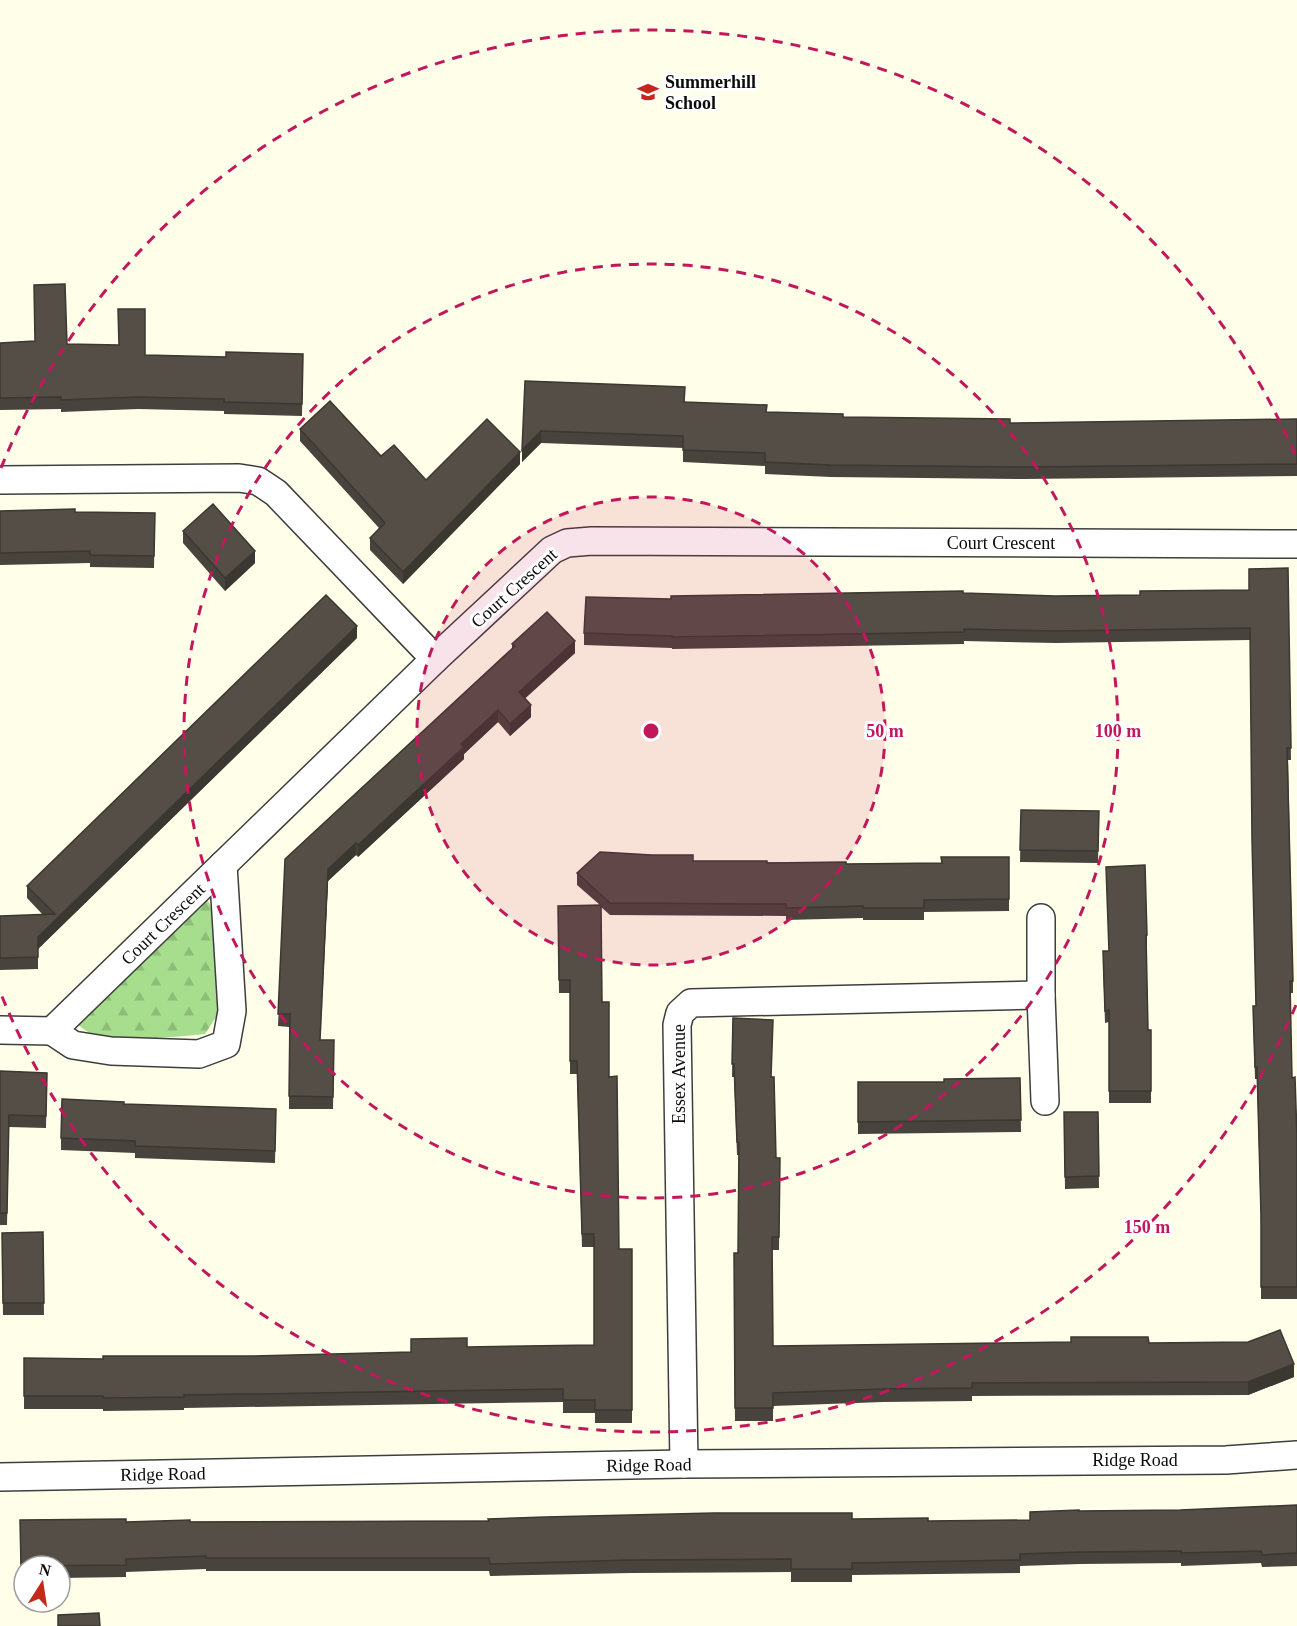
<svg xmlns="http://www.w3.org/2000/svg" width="1297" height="1626" viewBox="0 0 1297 1626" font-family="'Times New Roman',serif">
  <defs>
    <pattern id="forest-firs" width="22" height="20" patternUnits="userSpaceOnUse" patternTransform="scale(1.5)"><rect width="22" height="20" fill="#a6de8d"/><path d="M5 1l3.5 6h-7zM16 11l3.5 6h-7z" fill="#8ebd78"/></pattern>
  </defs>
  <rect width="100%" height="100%" fill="#fffee9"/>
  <path fill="url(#forest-firs)" d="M206,897L220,924L218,1014L205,1034C174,1037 120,1043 90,1033C85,1031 80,1026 75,1022Z"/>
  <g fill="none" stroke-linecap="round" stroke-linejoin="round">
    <defs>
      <g id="street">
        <path d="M0,480L239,478L258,481L276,493L435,659"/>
        <path d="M1041,918V995L1045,1101"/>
        <path d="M0,1030L52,1031L435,659L552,550L567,543L592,541L1297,544"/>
        <path d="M52,1031L73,1045L111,1051L199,1054L226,1044L232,1011L223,865"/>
        <path d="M684,1464L677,1025L680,1013L691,1003L1041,995"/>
        <path d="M0,1477L684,1464L1226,1460L1297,1455"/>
      </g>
    </defs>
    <use href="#street" stroke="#3e3e3e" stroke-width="30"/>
    <use href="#street" stroke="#fff" stroke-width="27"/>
  </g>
  <g fill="#48433c">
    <path d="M0,343L67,344L145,355L226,357L303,354L302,416L224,414V411L138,409L61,412V409L0,410Z"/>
    <path d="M525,381L766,412L843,417L1010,423L1297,419V476L1024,479L831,477L765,474V466L683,462V448L541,443L522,462Z"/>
    <path d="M300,429L381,456L426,480L520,464L403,584L370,550V538L379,528L300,441Z"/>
    <path d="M0,511L155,513L154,568L90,567V563L0,565Z"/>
    <path d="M183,531L255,563L225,591L183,543Z"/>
    <path d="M1288,568L1291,760H1288L1293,981V993H1290L1292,1078L1297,1138V1299H1261V1226L1257,1079H1255L1253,1018L1256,1006L1250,640L1056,643L964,641V644L672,649V648L584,645V633L671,599L963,593L1055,596L1140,595L1249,590Z"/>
    <path d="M357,638L38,949V969L0,970V916L43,915L27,898V886Z"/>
    <path d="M512,644L575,653L525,698L531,717L510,736L498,722L464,754V759L358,857L356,855L328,881L320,1040H334L333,1109H289V1027L278,1026L285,859L512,649Z"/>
    <path d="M1021,810L1099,811L1098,863L1020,862Z"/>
    <path d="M1009,857V911L924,912V920H863V918L786,920V916L610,915L601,907L602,1002L619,1249H632V1423H595V1413H563V1402L184,1408V1410L103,1411V1409H24V1358L103,1359L251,1356L411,1352L467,1347L594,1345V1247H582L577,1074H570V993H559L558,906L600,905L577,885V873L693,861L846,864L942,863Z"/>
    <path d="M1147,935V947H1146L1148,1030H1151V1103H1109V1022L1105,1023L1103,963L1108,951Z"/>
    <path d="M733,1018L772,1077L776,1158H780L779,1250H772L773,1346L1149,1343L1294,1377L1248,1395L972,1396V1401L883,1402L773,1406V1421H735L734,1253H738L739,1155H737L734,1077H732Z"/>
    <path d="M0,1071L47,1073L46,1128L9,1127L7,1225H0Z"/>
    <path d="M1020,1078L1021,1132L858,1134V1082H944Z"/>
    <path d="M124,1104L276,1109L275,1163L135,1158V1153L61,1150V1138Z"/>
    <path d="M1064,1112H1098L1099,1188L1065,1189Z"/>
    <path d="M43,1232L44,1315H3L2,1233Z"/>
    <path d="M1297,1505V1566L1262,1567L1261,1563L1181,1566V1563L1080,1564L1020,1566V1573L852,1575V1582H791V1572L631,1573L490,1576L489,1571H206V1569L126,1572V1577L60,1578V1566H24V1578H21L20,1520L126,1522L852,1519L928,1521L1030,1520L1079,1511L1180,1510Z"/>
  </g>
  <g fill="#3b3731">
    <path d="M541,431V443L522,462V450Z"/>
    <path d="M520,452V464L403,584V572Z"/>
    <path d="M255,551V563L225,591V578Z"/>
    <path d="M357,626V638L38,949V937Z"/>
    <path d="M575,641V653L519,704V692Z"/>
    <path d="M531,705V717L510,736V724Z"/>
    <path d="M498,710V722L464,754V759L358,857V845L461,744Z"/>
    <path d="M356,843V855L328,881L320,1052L328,869Z"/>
    <path d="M1294,1364V1377L1248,1395V1382Z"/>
  </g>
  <g fill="#544e46" stroke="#3b3731" stroke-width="1.5">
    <path d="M65,284L67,344L119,345L118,309H145V355L226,357V352L303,354L302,404L224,402V399L138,397L61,400V397L0,398V343L35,341L34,285Z"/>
    <path d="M525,381L685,387L684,402L767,405L766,412L843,414V417L1010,419V423L1297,419V464L1024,467L831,465L765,462V453L683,450V436L541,431L522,450Z"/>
    <path d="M330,401L381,456L394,445L426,480L487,419L520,452L403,572L370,538L385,523L300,429Z"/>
    <path d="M213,504L255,551L225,578L183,531Z"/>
    <path d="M75,509V512L155,513L154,556L90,555V551L0,553V511Z"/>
    <path d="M1288,568L1291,748H1287L1293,981H1290L1292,1078L1295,1077L1297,1138V1287H1261V1215L1257,1067H1255L1253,1006H1256L1252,840L1250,628L1056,631L964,629V632L672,637V636L584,633L586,597L671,599V596L963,591V593L1055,596L1140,595V591L1249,590V569Z"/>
    <path d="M326,595L357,626L38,937V957L0,958V916L55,914L27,886Z"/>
    <path d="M547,612L575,641L519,692L531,705L510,724L498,710L461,744L464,747L358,845L356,843L328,869L320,1040H334L333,1097L289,1096L290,1014H278L285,859L515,646L512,644Z"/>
    <path d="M1021,810L1099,811L1098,851L1020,850Z"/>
    <path d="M600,852L652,855H693V861H767V863L846,862V864L942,863L941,857H1009V899L924,900V908H863V906L786,908V904L610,903L577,873Z"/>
    <path d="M1145,865L1147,935H1146L1148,1030H1151V1091H1109V1010L1105,1011L1103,951H1109L1106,867Z"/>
    <path d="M601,905L602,1002H609V1077L617,1076L619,1249H632V1410H595V1400H563V1389L184,1395V1397L103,1398V1396H24V1358L103,1359V1356H251L411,1352V1339L467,1338V1347L594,1345V1234H582L577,1061H570V980H559L558,906Z"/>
    <path d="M733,1018L773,1020L771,1077H774L776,1158H780L779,1237H772L773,1346L1071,1342V1337H1148L1149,1343L1248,1342L1280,1330L1294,1364L1248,1382L972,1383V1388L883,1389L773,1393V1408H735L734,1253H738L739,1142H737L734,1064H732Z"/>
    <path d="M0,1071L47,1073L46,1116L9,1115L7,1213H0Z"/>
    <path d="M1020,1078L1021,1120L858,1122V1082H944V1079Z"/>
    <path d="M62,1099L124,1102V1104L276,1109L275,1151L135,1146V1141L61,1138Z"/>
    <path d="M1064,1112H1098L1099,1176L1065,1177Z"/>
    <path d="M43,1232L44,1303H3L2,1233Z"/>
    <path d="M1297,1505V1553L1262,1555L1261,1551L1181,1553V1551L1080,1552L1020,1554V1560L852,1563V1569H791V1559L631,1560L490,1564L489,1558H206V1556L126,1559V1565L21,1566L20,1520L126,1519V1522L190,1520V1522L489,1521L488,1519L545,1517L714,1513H852V1519L928,1518V1521L1030,1520V1512L1079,1510V1511L1180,1510Z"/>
    <path d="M99,1613L100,1626H58V1615Z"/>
  </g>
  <circle cx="651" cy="731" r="234" fill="#c2185b" fill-opacity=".12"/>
  <g fill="none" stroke="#c2185b" stroke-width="3" stroke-dasharray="10 8">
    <circle cx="651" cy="731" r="234"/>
    <circle cx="651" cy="731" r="467"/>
    <path d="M1296 1005A701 701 0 0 1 1 994M1 468A701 701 0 0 1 1296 457"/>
  </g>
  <defs>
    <symbol id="school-bare" viewBox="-9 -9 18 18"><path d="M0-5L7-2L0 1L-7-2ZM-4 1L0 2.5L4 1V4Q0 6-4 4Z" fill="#c52818" stroke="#fff" stroke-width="2.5" paint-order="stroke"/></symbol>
  </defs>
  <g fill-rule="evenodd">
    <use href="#school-bare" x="633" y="77" width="30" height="30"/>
  </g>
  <g text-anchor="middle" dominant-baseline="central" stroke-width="6" stroke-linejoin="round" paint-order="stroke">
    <g font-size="18" font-weight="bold" fill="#0b0b0b" stroke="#fff" text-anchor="start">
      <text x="665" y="82">Summerhill<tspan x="665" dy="21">School</tspan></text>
    </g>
    <g font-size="18" fill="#0b0b0b" stroke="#fff">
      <text x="1001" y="543">Court Crescent</text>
      <text transform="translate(514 588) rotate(-42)">Court Crescent</text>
      <text transform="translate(163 924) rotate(-44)">Court Crescent</text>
      <text transform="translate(679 1074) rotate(-90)">Essex Avenue</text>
      <text x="1135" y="1460">Ridge Road</text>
      <text transform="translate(649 1465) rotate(-1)">Ridge Road</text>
      <text transform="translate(163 1474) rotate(-1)">Ridge Road</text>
    </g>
  </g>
  <circle cx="651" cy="731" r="9" fill="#c2185b" stroke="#fff" stroke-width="3"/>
  <g font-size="18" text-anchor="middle" font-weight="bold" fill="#c2185b" stroke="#fff" stroke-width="6" stroke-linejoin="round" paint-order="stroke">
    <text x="885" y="737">50 m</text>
    <text x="1118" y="737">100 m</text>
    <text x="1147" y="1233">150 m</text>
  </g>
  <g transform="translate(42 1584) rotate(12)"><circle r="28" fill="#ffffff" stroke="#9d9d9d" stroke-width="1.5"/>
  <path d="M0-4.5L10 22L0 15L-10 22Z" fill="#c52818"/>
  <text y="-9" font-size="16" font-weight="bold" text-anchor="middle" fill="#0b0b0b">N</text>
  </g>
</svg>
